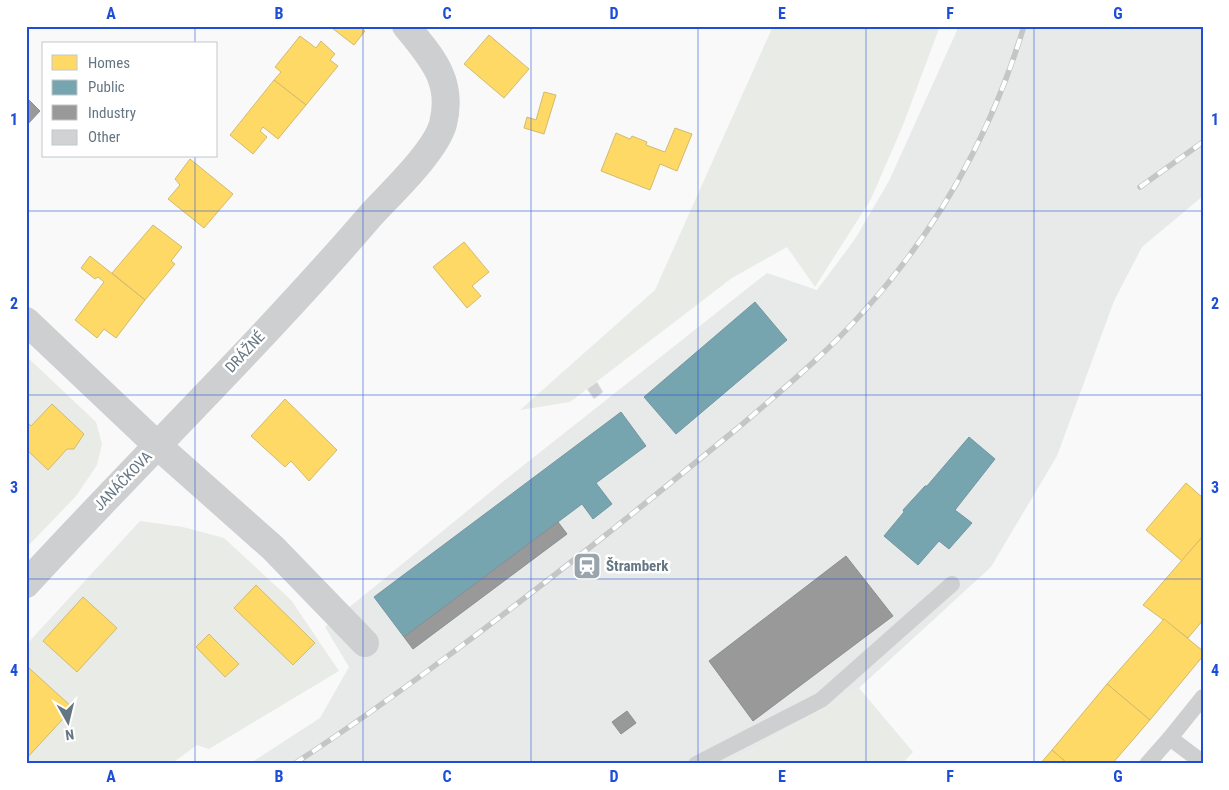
<svg xmlns="http://www.w3.org/2000/svg" width="1229" height="790" viewBox="0 0 1229 790" font-family="'Roboto Condensed',sans-serif">
  <rect width="100%" height="100%" fill="#f9f9f9"/>
  <path fill="#e8e9e9" d="M959,26H1203V196L1142,247L1114,301L1057,456L991,567L859,688L727,764H249L320,718L349,667L325,627L515,472L767,273L817,290L855,239L889,181Z"/>
  <g fill="#e8ebe6">
    <path d="M773,26H940L903,125L871,199L815,287L787,247L732,278L570,402L520,410L655,290Z"/>
    <path d="M26,356L96,422L102,444L97,465L76,496L26,548Z"/>
    <path d="M140,521L183,527L224,538L291,600L339,671L209,749L197,745L171,764H26V645Z"/>
    <path d="M859,688L913,752L902,764H727Z"/>
  </g>
  <g fill="#ffd966" stroke="#d1bb6f">
    <path d="M334,26H358L365,31L354,45L332,28Z"/>
    <path d="M489,35L529,69L504,98L464,64Z"/>
    <path d="M300,36L316,48L321,41L335,54L330,60L338,66L306,105L274,80L281,72L275,67Z"/>
    <path d="M274,80L306,105L278,139L263,127L260,131L267,137L253,154L230,135Z"/>
    <path d="M544,92L556,95L544,134L524,128L527,117L536,120Z"/>
    <path d="M675,128L692,134L677,171L660,164L650,190L601,171L616,133L630,139L632,136L647,142L646,145L665,152Z"/>
    <path d="M190,159L233,194L204,228L168,199L180,185L175,179Z"/>
    <path d="M153,225L182,247L171,261L175,264L145,300L112,273Z"/>
    <path d="M464,242L489,272L472,286L481,296L467,308L433,267Z"/>
    <path d="M90,256L145,300L116,338L104,329L97,338L75,320L104,282L98,277L95,279L81,268Z"/>
    <path d="M285,399L337,450L309,481L291,461L285,467L251,436Z"/>
    <path d="M52,404L84,434L74,449H67L48,470L26,449V421L31,426Z"/>
    <path d="M1186,483L1203,498V536L1182,561L1146,530Z"/>
    <path d="M1203,536V620L1188,638L1143,605Z"/>
    <path d="M256,585L315,643L293,665L234,608Z"/>
    <path d="M83,597L117,628L77,672L43,641Z"/>
    <path d="M1164,619L1203,651V656L1150,720L1107,684Z"/>
    <path d="M209,634L239,664L225,677L196,647Z"/>
    <path d="M29,668L73,708L26,759V671Z"/>
    <path d="M1107,684L1150,720L1112,764H1068L1052,750Z"/>
    <path d="M1052,750L1068,764H1040Z"/>
  </g>
  <g fill="#76a5af" stroke="#7197a2">
    <path d="M755,302L787,340L676,434L644,397Z"/>
    <path d="M621,412L646,446L596,483L612,504L593,519L582,504L404,637L374,597Z"/>
    <path d="M969,437L995,459L955,510L972,523L949,549L939,541L918,565L884,536L904,512L903,510L925,486H927Z"/>
  </g>
  <g fill="#999" stroke="#898e92">
    <path d="M26,97L40,111L26,126Z"/>
    <path d="M558,522L567,534L413,649L404,637Z"/>
    <path d="M846,556L893,616L753,721L709,661Z"/>
    <path d="M627,711L636,723L621,734L612,722Z"/>
  </g>
  <path fill="#d0d2d3" stroke="#e8e8e8" d="M597,382L603,392L594,399L587,389Z"/>
  <g fill="none" stroke-linecap="round" stroke-linejoin="round">
    <g stroke="#cecfd0" stroke-width="16">
      <path d="M1170,738L1203,697"/>
      <path d="M696,764L821,700L952,584"/>
      <path d="M1147,764L1170,738L1203,763"/>
    </g>
    <g stroke="#cecfd0" stroke-width="28">
      <path d="M26,321L158,446L273,548L365,643"/>
      <path d="M26,584C140,460 261,343 371,215C392,192 435,152 443,124C454,80 431,57 406,26"/>
    </g>
    <defs>
      <g id="rail">
        <path d="M1140,187L1203,142"/>
        <path d="M294,764C402,693 505,614 607,534C651,499 695,463 739,427C782,390 826,354 864,311C938,229 992,132 1024,26"/>
      </g>
    </defs>
    <use href="#rail" stroke="#c3c5c6" stroke-width="5.5"/>
    <use href="#rail" stroke="#fff" stroke-width="4" stroke-dasharray="11" stroke-linecap="butt"/>
  </g>
  <path fill="none" stroke="#1d4ed8" stroke-width="1" stroke-opacity="0.55" d="M195,26V44M363,26V764M531,26V764M698,26V764M866,26V764M1034,26V764M195,156V764M26,211H1203M26,395H1203M26,579H1203"/>
  <defs>
    <symbol id="station-square" viewBox="-11 -11 22 22"><rect x="-9" y="-9" width="18" height="18" rx="4" fill="#99a4ac" stroke="#fff"/><path d="M-3-6H3Q5-6 5-4V2Q5 4 3 4L4.5 6H3L1.5 4h-3L-3 6H-4.5L-3 4Q-5 4-5 2V-4Q-5-6-3-6ZM-3.5-4v3h7v-3ZM-3.5 1v1.5H-2V1ZM2 1v1.5H3.5V1Z" fill="#fff"/></symbol>
  </defs>
  <g fill-rule="evenodd">
    <use href="#station-square" x="571" y="550" width="32" height="32"/>
  </g>
  <g text-anchor="middle" dominant-baseline="central" stroke-width="5" stroke-linejoin="round" paint-order="stroke">
    <g font-size="15" fill="#657683" stroke="#fff">
      <text transform="translate(245 352) rotate(-47)">DRÁŽNÉ</text>
      <text transform="translate(123 481) rotate(-46)">JANÁČKOVA</text>
    </g>
    <g font-size="15" font-weight="bold" fill="#657683" stroke="#fff" text-anchor="start">
      <text x="606" y="566">Štramberk</text>
    </g>
  </g>
  <rect width="1229" height="790" fill="none" stroke="#ffffff" stroke-width="55"/>
  <rect x="42" y="42" width="175" height="115" fill="#ffffff" stroke="#c1c8cd"/>
  <rect x="52" y="55" width="25" height="15" fill="#ffd966" stroke="#c1c8cd"/>
  <text x="88" y="68" font-size="15" fill="#657683">Homes</text>
  <rect x="52" y="80" width="25" height="15" fill="#76a5af" stroke="#c1c8cd"/>
  <text x="88" y="92" font-size="15" fill="#657683">Public</text>
  <rect x="52" y="105" width="25" height="15" fill="#999999" stroke="#c1c8cd"/>
  <text x="88" y="118" font-size="15" fill="#657683">Industry</text>
  <rect x="52" y="130" width="25" height="15" fill="#d0d2d3" stroke="#c1c8cd"/>
  <text x="88" y="142" font-size="15" fill="#657683">Other</text>
  <g transform="translate(68 722) rotate(172)" stroke="#ffffff" stroke-width="4" paint-order="stroke">
  <path d="M0-4L9 19L0 12L-9 19Z" fill="#657683"/>
  <text y="-8" font-size="14" font-weight="bold" text-anchor="middle" fill="#657683">N</text>
  </g>
  <rect x="28" y="28" width="1174" height="734" fill="none" stroke="#1d4ed8" stroke-width="2"/>
  <g font-size="16" text-anchor="middle" font-weight="bold" fill="#1d4ed8">
    <text x="111" y="19">A</text>
    <text x="279" y="19">B</text>
    <text x="447" y="19">C</text>
    <text x="614" y="19">D</text>
    <text x="782" y="19">E</text>
    <text x="950" y="19">F</text>
    <text x="1118" y="19">G</text>
    <text x="14" y="125">1</text>
    <text x="1215" y="125">1</text>
    <text x="14" y="309">2</text>
    <text x="1215" y="309">2</text>
    <text x="14" y="493">3</text>
    <text x="1215" y="493">3</text>
    <text x="14" y="676">4</text>
    <text x="1215" y="676">4</text>
    <text x="111" y="782">A</text>
    <text x="279" y="782">B</text>
    <text x="447" y="782">C</text>
    <text x="614" y="782">D</text>
    <text x="782" y="782">E</text>
    <text x="950" y="782">F</text>
    <text x="1118" y="782">G</text>
  </g>
</svg>
